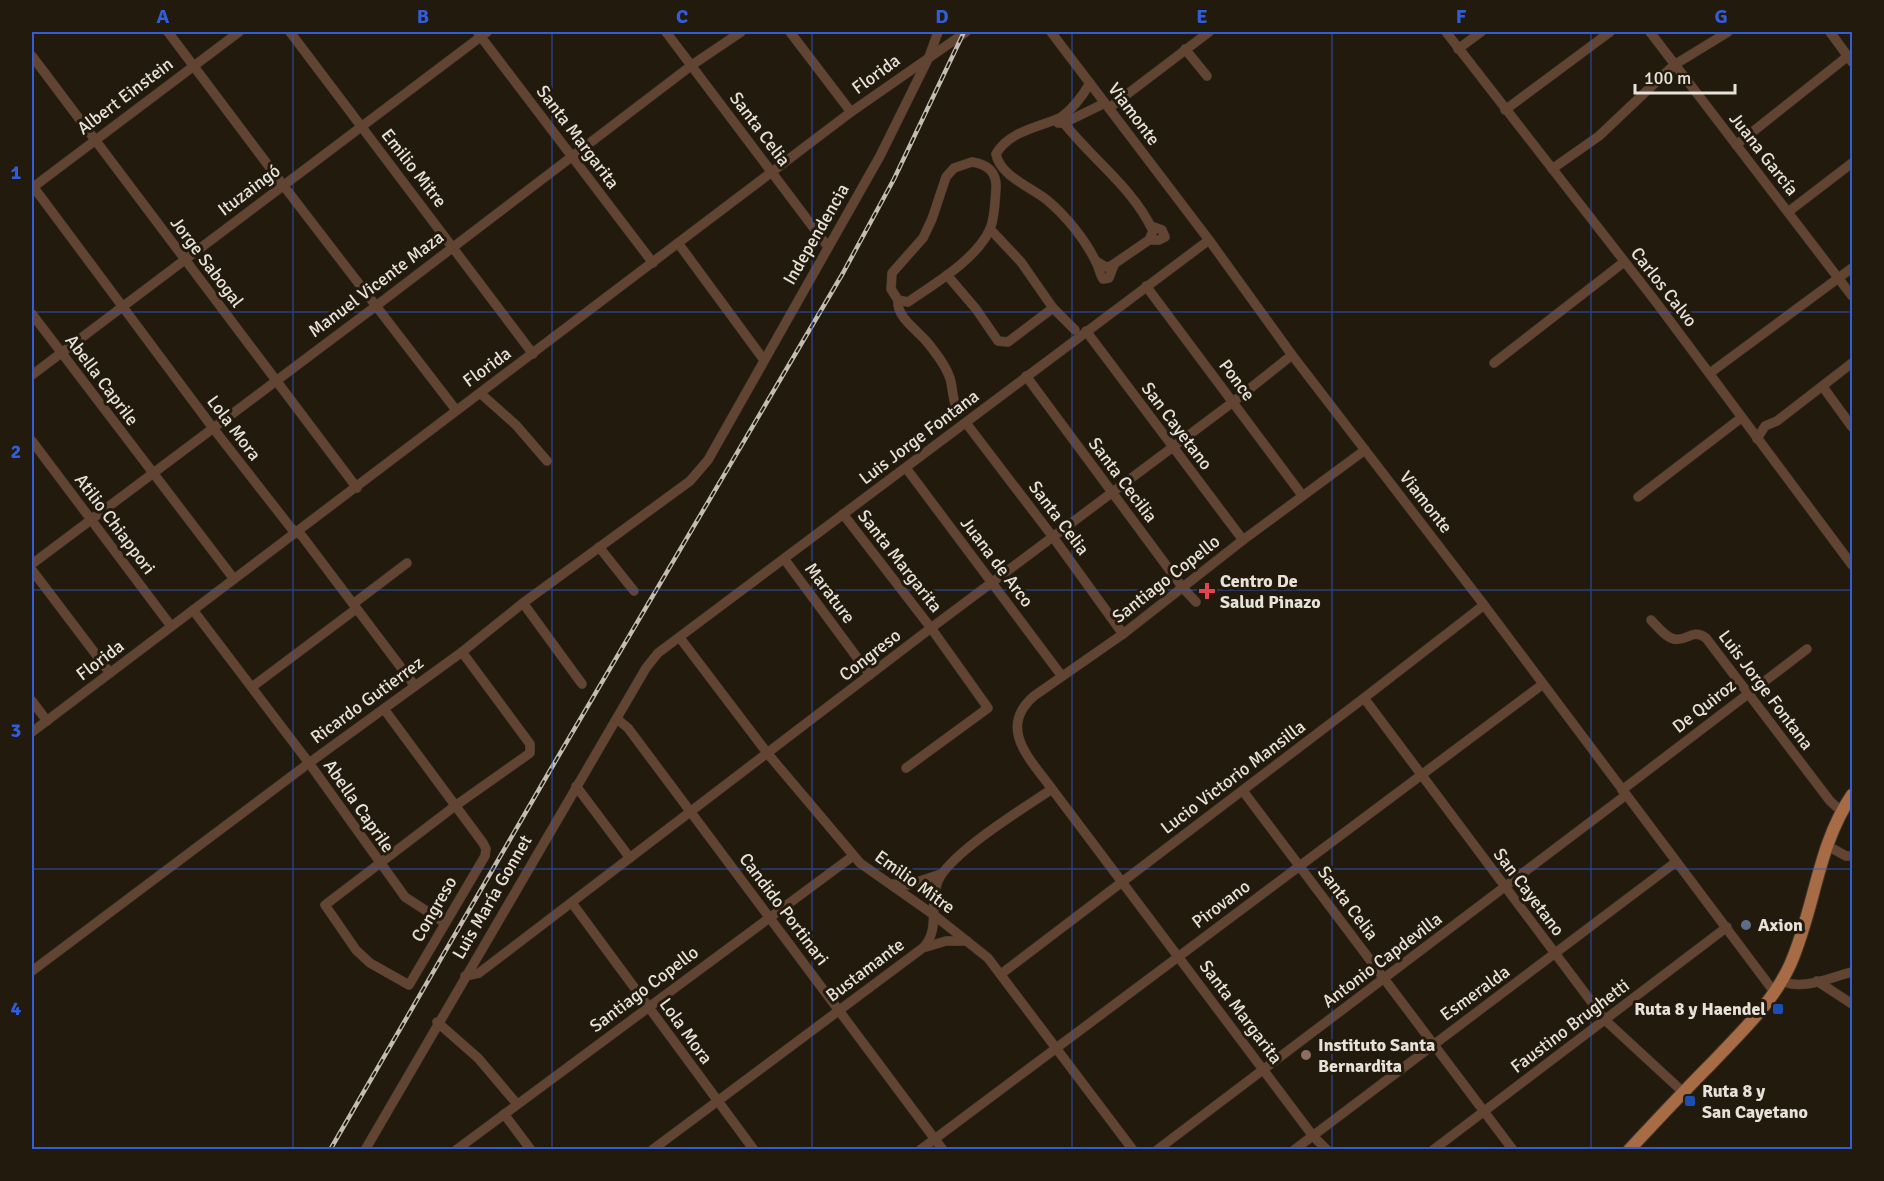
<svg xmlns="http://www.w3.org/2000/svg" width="1884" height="1181" viewBox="0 0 1884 1181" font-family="Signika,sans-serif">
  <rect width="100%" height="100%" fill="#221a0d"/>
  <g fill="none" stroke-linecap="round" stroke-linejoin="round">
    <defs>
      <g id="minor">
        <path d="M168,32L283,185L456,410"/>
        <path d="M290,32L533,354"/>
        <path d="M666,32L828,247"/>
        <path d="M790,32L851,112"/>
        <path d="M1051,32L1209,240L1292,355L1484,605L1775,993"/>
        <path d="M1446,32L1656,302L1852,565"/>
        <path d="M1650,32L1852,296"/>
        <path d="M1830,32L1852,62"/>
        <path d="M478,33L653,263"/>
        <path d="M1185,49L1207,76"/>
        <path d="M1458,49L1481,32"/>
        <path d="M32,56L357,488"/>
        <path d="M1090,83C1082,97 1073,109 1060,118C1038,127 1008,132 996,154C1000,176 1031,187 1047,200C1066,216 1085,239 1096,262C1099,267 1099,273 1103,279L1109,278L1114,265"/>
        <path d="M1109,108L1209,32"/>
        <path d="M1505,110L1610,32"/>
        <path d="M1060,118C1089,157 1133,187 1153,231L1149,240L1111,266L1106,267L1096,261"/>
        <path d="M1058,123H1064L1105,103"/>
        <path d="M1736,145L1848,56"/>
        <path d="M972,162C987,164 997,172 996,188C995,201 995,217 990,229C977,259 934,284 908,302L898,300L891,289L892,273L923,238L932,219L946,177L954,168Z"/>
        <path d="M1552,169L1599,136L1674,65L1728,32"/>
        <path d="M32,185L213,428L291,528L302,536L415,686"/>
        <path d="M32,188L239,32"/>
        <path d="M1788,212L1852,163"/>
        <path d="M990,229L1021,262L1053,308L1075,330"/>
        <path d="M1149,240H1159L1165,237L1162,230L1151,226"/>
        <path d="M678,243L764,360"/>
        <path d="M947,275L976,309L998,341L1008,342L1053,308"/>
        <path d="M1146,286L1302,495"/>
        <path d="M898,300C896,317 917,330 927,342C936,353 948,368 951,382C953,393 953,400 957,410"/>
        <path d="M32,314L234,579"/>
        <path d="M1086,331L1243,540"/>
        <path d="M1494,363L1624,262"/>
        <path d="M1710,373L1852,268"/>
        <path d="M32,375L487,32"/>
        <path d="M1026,376L1183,588L1196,602"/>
        <path d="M1823,387L1852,427"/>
        <path d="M480,393L516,425L547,461"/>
        <path d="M966,423L1053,537L1123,634"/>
        <path d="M1757,439L1765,426L1777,421L1852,363"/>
        <path d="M32,441L171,626"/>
        <path d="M906,468L1061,675"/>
        <path d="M1638,497L1741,418"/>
        <path d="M843,514L931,628L988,708L906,768"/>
        <path d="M599,547L634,591"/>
        <path d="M785,560L870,675"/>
        <path d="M32,564L376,306L692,65L741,32"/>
        <path d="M32,570L110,673"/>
        <path d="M523,603L582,684"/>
        <path d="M353,604L407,563"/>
        <path d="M193,610L309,763L405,897L445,923"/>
        <path d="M1651,620C1657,626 1665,637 1674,639C1687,642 1692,628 1706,638L1830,801L1841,811"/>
        <path d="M680,638L768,754L860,863L934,915L988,958L1133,1150"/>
        <path d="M252,687L356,609"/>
        <path d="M1364,698L1605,1020L1683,1092"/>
        <path d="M32,701L47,721"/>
        <path d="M384,709L483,843L486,849L485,856L409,985L370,963L356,950L325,905L455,806L530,753V744L462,652"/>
        <path d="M617,719L628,728L943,1150"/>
        <path d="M32,732L851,112L966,32"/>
        <path d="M576,786L630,858"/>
        <path d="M1622,790L1807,649"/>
        <path d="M1243,791L1513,1150"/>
        <path d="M1826,845L1846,856H1852"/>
        <path d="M892,884L908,885L941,874"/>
        <path d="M572,903L754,1150"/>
        <path d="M926,947L946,941H967"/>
        <path d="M32,971L309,763L462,652L523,603L690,481L708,460L880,156L929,57L938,32"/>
        <path d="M1001,974L1364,698L1484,605"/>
        <path d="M465,976L479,973L931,628L1233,402L1292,355"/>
        <path d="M1782,981C1803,991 1831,977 1852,972"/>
        <path d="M1817,981L1852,1004"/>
        <path d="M437,1022L478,1058L517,1104"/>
        <path d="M504,1114L531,1150"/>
        <path d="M365,1150L646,668L658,653L1209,240"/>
        <path d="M456,1150L853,856"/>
        <path d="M652,1150L924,947C941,927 928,904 938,881C950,853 1024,808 1052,789"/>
        <path d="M920,1150L1543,684"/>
        <path d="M1157,1150L1626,795"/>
        <path d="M1294,1150L1676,862"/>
        <path d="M1327,1150L1313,1136L1052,789C1030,759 997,728 1034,696L1123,634L1243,540L1365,450"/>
        <path d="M1433,1150L1727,927"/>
      </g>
      <path id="major" d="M1629,1150C1656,1121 1683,1092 1711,1064C1740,1033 1772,1004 1790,965C1815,909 1817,846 1852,795"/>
    </defs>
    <use href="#minor" stroke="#3e362a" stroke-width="10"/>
    <use href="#major" stroke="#3e362a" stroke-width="14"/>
    <use href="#minor" stroke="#624433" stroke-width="9"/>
    <use href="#major" stroke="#a76b46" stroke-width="12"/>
    <defs>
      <path id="rail" d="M330,1150L552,767L843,273L894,179L964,32"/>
    </defs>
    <use href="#rail" stroke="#c2bcb2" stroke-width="4.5"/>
    <use href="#rail" stroke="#221a0d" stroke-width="2" stroke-dasharray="7" stroke-linecap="butt"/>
  </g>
  <path fill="none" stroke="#315dd8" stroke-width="1.5" stroke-opacity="0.55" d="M293,32V1150M552,32V1150M812,32V1150M1072,32V1150M1332,32V1150M1591,32V1150M32,312H1852M32,590H1852M32,869H1852"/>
  <path fill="#e0444e" stroke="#221a0d" stroke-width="2" d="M1204 582h6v6h6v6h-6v6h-6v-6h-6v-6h6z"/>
  <circle fill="#5c6f8a" stroke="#221a0d" stroke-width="2" cx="1746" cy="925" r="6"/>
  <g fill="#1a4fb4" stroke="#221a0d" stroke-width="2">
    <rect x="1772" y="1003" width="12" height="12" rx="3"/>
    <rect x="1684" y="1095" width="12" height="12" rx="3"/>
  </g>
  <circle fill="#8d6e63" stroke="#221a0d" stroke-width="2" cx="1306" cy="1055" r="6"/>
  <g text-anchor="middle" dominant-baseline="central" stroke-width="6" stroke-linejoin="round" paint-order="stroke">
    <g font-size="18" fill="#e7e2d9" stroke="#221a0d">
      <text transform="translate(876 74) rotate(-36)">Florida</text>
      <text transform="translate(125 96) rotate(-37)">Albert Einstein</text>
      <text transform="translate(1134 114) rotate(53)">Viamonte</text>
      <text transform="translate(760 129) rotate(53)">Santa Celia</text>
      <text transform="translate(578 137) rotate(53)">Santa Margarita</text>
      <text transform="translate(1764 154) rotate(52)">Juana García</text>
      <text transform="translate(414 168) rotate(52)">Emilio Mitre</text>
      <text transform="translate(249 190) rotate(-37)">Ituzaingó</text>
      <text transform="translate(816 234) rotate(-60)">Independencia</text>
      <text transform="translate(207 262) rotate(53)">Jorge Sabogal</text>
      <text transform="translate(376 284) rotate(-37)">Manuel Vicente Maza</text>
      <text transform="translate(1664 287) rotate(52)">Carlos Calvo</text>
      <text transform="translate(487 367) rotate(-36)">Florida</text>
      <text transform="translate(102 380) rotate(53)">Abella Caprile</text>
      <text transform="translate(1237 380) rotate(53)">Ponce</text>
      <text transform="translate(1177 426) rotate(53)">San Cayetano</text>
      <text transform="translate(234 428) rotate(53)">Lola Mora</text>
      <text transform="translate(919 437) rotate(-37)">Luis Jorge Fontana</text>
      <text transform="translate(1123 480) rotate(53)">Santa Cecilia</text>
      <text transform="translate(1426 502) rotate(52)">Viamonte</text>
      <text transform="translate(1059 518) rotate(53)">Santa Celia</text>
      <text transform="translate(115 524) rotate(53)">Atilio Chiappori</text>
      <text transform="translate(900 561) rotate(52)">Santa Margarita</text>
      <text transform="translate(997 562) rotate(53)">Juana de Arco</text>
      <text transform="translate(1166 579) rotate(-38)">Santiago Copello</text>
      <text transform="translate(830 593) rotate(53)">Marature</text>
      <text transform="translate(870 655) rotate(-38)">Congreso</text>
      <text transform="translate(100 660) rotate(-37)">Florida</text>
      <text transform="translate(1766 690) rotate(53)">Luis Jorge Fontana</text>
      <text transform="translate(367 700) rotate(-36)">Ricardo Gutierrez</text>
      <text transform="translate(1704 706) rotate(-38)">De Quiroz</text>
      <text transform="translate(1233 777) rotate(-37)">Lucio Victorio Mansilla</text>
      <text transform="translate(359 806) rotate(55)">Abella Caprile</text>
      <text transform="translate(915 882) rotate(36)">Emilio Mitre</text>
      <text transform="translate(1529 892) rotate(53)">San Cayetano</text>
      <text transform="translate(492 897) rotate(-60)">Luis María Gonnet</text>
      <text transform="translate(1348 903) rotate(53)">Santa Celia</text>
      <text transform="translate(1221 904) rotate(-37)">Pirovano</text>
      <text transform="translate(434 909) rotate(-60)">Congreso</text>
      <text transform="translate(784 909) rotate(53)">Candido Portinari</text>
      <text transform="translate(1382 960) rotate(-37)">Antonio Capdevilla</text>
      <text transform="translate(865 970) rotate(-37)">Bustamante</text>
      <text transform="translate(644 989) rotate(-37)">Santiago Copello</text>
      <text transform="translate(1475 993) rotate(-36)">Esmeralda</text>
      <text transform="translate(1241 1012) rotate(53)">Santa Margarita</text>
      <text transform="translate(1570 1026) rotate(-37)">Faustino Brughetti</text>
      <text transform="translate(686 1031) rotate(54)">Lola Mora</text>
    </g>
    <g font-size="18" font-weight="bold" fill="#e7e2d9" stroke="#221a0d" text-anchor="start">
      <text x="1220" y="581">Centro De<tspan x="1220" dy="21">Salud Pinazo</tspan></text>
      <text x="1758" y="925">Axion</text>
      <text x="1766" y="1009" text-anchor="end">Ruta 8 y Haendel</text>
      <text x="1318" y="1045">Instituto Santa<tspan x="1318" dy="21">Bernardita</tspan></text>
      <text x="1702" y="1091">Ruta 8 y<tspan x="1702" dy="21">San Cayetano</tspan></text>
    </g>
  </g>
  <rect width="1884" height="1181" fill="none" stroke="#221a0d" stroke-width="66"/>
  <path d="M1635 84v9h100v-9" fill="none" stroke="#e7e2d9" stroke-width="3"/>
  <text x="1644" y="84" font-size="18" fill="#e7e2d9" stroke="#221a0d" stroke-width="4.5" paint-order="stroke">100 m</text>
  <rect x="33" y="33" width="1818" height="1115" fill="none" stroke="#315dd8" stroke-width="2"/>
  <g font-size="20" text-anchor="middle" font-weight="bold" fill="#315dd8">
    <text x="163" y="23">A</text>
    <text x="423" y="23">B</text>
    <text x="682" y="23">C</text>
    <text x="942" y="23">D</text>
    <text x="1202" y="23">E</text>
    <text x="1461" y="23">F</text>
    <text x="1721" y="23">G</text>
    <text x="16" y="179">1</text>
    <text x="16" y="458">2</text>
    <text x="16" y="737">3</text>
    <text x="16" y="1015">4</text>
  </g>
</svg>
